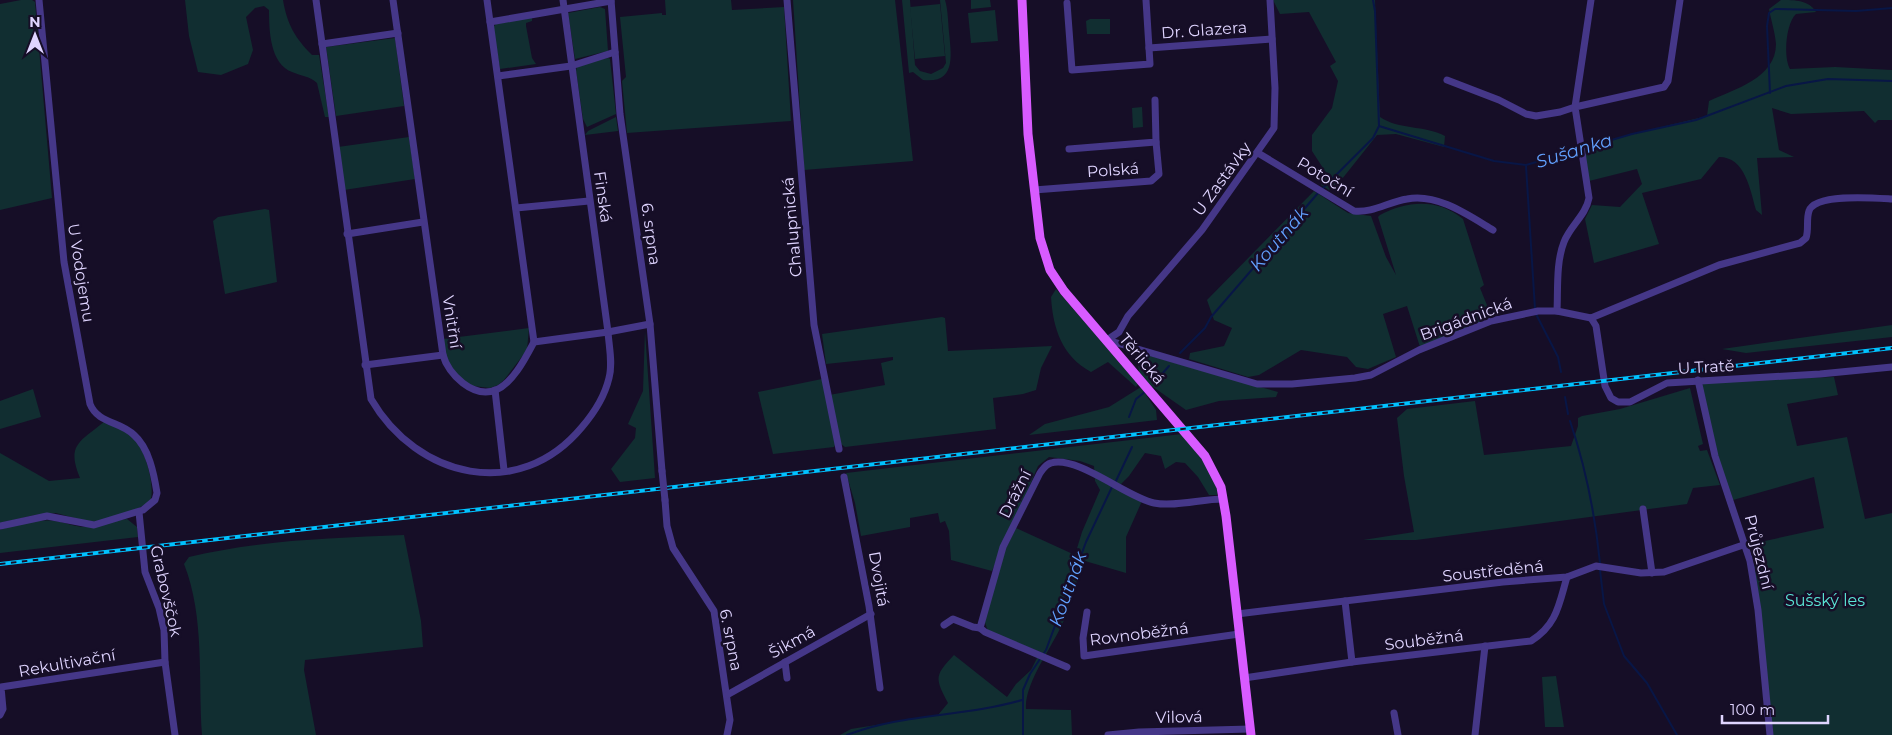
<svg xmlns="http://www.w3.org/2000/svg" width="1892" height="735" viewBox="0 0 1892 735" font-family="Montserrat,sans-serif">
  <rect width="100%" height="100%" fill="#160e27"/>
  <g fill="#112e31">
    <path d="M21,0H32L35,2L52,198L0,210V4Z"/>
    <path d="M185,0H283C287,24 295,38 312,55H319L329,117H325L317,83C310,76 301,76 292,72C270,64 269,30 269,10L264,6L255,8L246,17L253,50L248,64L221,75L198,72L189,36Z"/>
    <path d="M665,0H731L732,10L784,7L791,121L627,133L622,81L626,77L620,17L662,13V15H666Z"/>
    <path d="M793,0H895L913,161L804,170Z"/>
    <path d="M902,0H910L915,65L920,71L931,74L943,68L946,63L940,0H945C948,10 948,21 949,32C951,54 957,84 923,80L913,72L909,73Z"/>
    <path d="M971,0H990L991,7L971,9Z"/>
    <path d="M1273,0H1375L1380,117C1399,130 1424,125 1445,136L1444,147L1396,134L1377,135L1342,179L1329,190L1321,185L1323,168L1312,151V135L1332,108L1338,81L1330,66L1336,62L1309,12L1280,14Z"/>
    <path d="M1781,0C1795,0 1809,0 1816,12L1796,14C1786,23 1783,57 1790,69L1835,67L1892,70V120H1878L1875,123L1864,111L1791,114L1772,108L1779,150L1794,157L1757,158L1762,215L1756,210C1750,189 1745,157 1719,157L1701,179L1642,193L1659,244L1594,263L1585,219L1592,205L1620,207L1642,184L1637,169L1589,181L1584,148L1632,134L1707,116L1709,101C1735,89 1776,78 1776,44C1775,32 1771,20 1769,9Z"/>
    <path d="M940,4L945,56L915,59L910,7Z"/>
    <path d="M600,7L605,9L608,51L575,59L568,13Z"/>
    <path d="M995,10L998,41L971,43L968,13Z"/>
    <path d="M532,17V21L526,23V26L532,58L536,64L500,69L493,27L496,24Z"/>
    <path d="M1090,19H1110V34H1087L1086,21Z"/>
    <path d="M395,38L404,106L336,116L326,47Z"/>
    <path d="M608,58L610,59L616,114L587,127L583,119L576,71L577,66L588,62Z"/>
    <path d="M1142,107L1143,127L1133,128L1132,108Z"/>
    <path d="M616,117L618,131L585,135L588,131Z"/>
    <path d="M409,137L415,179L344,190L338,147Z"/>
    <path d="M1314,191L1348,213L1371,216L1386,257L1396,275L1378,217L1380,215C1407,201 1437,198 1463,219L1484,285L1480,288L1491,315L1488,320L1420,347L1407,306L1383,314L1396,357L1368,369L1356,367L1347,357L1301,350L1259,375L1248,377L1189,359L1190,353L1224,346L1232,328L1214,320L1207,300Z"/>
    <path d="M265,209L269,210L277,282L225,294L213,221L218,217Z"/>
    <path d="M1056,289L1138,384L1136,387L1108,362L1091,372C1062,356 1053,329 1051,297Z"/>
    <path d="M942,317L945,318L948,351L1052,346L1041,368L1036,390L1023,394L993,398L996,429L845,447L841,444L829,395L885,385L881,363L893,360V357L826,364L822,334Z"/>
    <path d="M1892,325V337L1746,353L1722,349Z"/>
    <path d="M529,328L527,350L504,380L498,385L490,388L473,386L459,379L445,358L443,339Z"/>
    <path d="M645,331L655,478L620,482L611,469L635,438L636,428L628,424L643,391Z"/>
    <path d="M1147,355L1278,392L1276,397L1219,401L1186,410L1146,382L1139,373L1138,362Z"/>
    <path d="M1834,377L1838,395L1787,404L1797,446L1847,437L1865,519L1892,513V735H1773L1751,544L1824,528L1814,477L1733,500L1716,456L1702,385L1706,382Z"/>
    <path d="M822,379L836,443L834,447L773,454L758,392Z"/>
    <path d="M1141,387L1156,410L1157,420L1029,435L1045,424L1109,407Z"/>
    <path d="M1690,388L1703,444L1698,446L1700,451L1707,450L1720,485L1693,488L1687,504L1416,540H1363L1414,532L1404,476L1397,418L1407,409L1475,401L1484,455L1571,446L1578,426V418L1582,416L1620,409Z"/>
    <path d="M33,389L41,417L0,429V401Z"/>
    <path d="M105,421C114,426 125,429 133,436C145,449 156,486 150,502L127,514L93,523L56,513L35,515L0,523V453L49,481L80,478C66,444 80,442 105,421Z"/>
    <path d="M1182,434C1196,450 1219,473 1217,495H1209L1198,477L1185,463L1176,462L1165,469L1161,456L1145,453L1129,476L1117,488L1142,501L1126,537V573L1085,561C1076,581 1071,601 1064,620C1054,645 1024,683 1026,709L1071,710L1072,735H840L851,729L938,715L948,703C935,678 934,676 954,655L1007,697L1016,684L1031,670L1040,652L988,631L984,620L1006,548L1016,528L1075,555L1082,532L1100,490L1095,481L1094,466L1080,461L1049,457L1038,466L1023,501L1020,500L1022,502L992,571L951,560L949,531L945,521L940,523L938,513L910,518V527L861,536L855,503L846,473Z"/>
    <path d="M127,519L137,527L138,537L0,553V530C17,524 36,519 54,521C65,522 77,528 89,527C102,527 113,520 127,519Z"/>
    <path d="M404,535L421,621L423,647L305,660L304,670L316,735H202C198,679 205,617 184,564L189,557C259,540 332,538 404,535Z"/>
    <path d="M1556,676L1564,727H1545L1542,677Z"/>
  </g>
  <g fill="none" stroke-linecap="round" stroke-linejoin="round">
    <g stroke="#081646" stroke-width="2">
      <path d="M1373,0L1375,11L1379,126L1494,161L1526,165L1632,134L1696,120L1786,86L1828,79L1892,81"/>
      <path d="M1770,93L1767,26L1769,13L1775,9L1856,11L1892,8"/>
      <path d="M1526,166L1535,309"/>
      <path d="M1323,188L1373,138L1379,126"/>
      <path d="M1536,314L1558,357L1561,372"/>
      <path d="M1180,353L1205,328L1211,317L1318,193"/>
      <path d="M1154,383L1169,366"/>
      <path d="M1565,397L1568,414"/>
      <path d="M1129,417L1136,399L1146,391"/>
      <path d="M1570,421C1586,468 1595,514 1600,563"/>
      <path d="M1115,483L1132,447"/>
      <path d="M1600,570L1604,604L1624,656L1647,683L1677,735"/>
      <path d="M847,735C903,713 965,717 1022,700"/>
      <path d="M1023,735V690L1030,674L1046,650L1086,542L1112,487"/>
    </g>
    <g stroke="#453788" stroke-width="7">
      <path d="M316,0L371,399C417,478 519,503 582,427C594,413 605,395 609,378C613,363 609,347 608,332L563,0"/>
      <path d="M393,0L443,355C448,374 473,399 496,390C513,383 526,357 534,342L487,0"/>
      <path d="M611,0L620,114L650,324L662,471"/>
      <path d="M787,0L814,325L839,449"/>
      <path d="M1067,3L1072,70L1150,64L1146,0"/>
      <path d="M490,22L611,1"/>
      <path d="M322,44L398,33"/>
      <path d="M1149,48L1272,39"/>
      <path d="M498,76L571,66L615,52"/>
      <path d="M1447,80L1499,100L1526,114L1536,116L1560,112L1575,107L1591,0"/>
      <path d="M1069,149L1156,142L1155,100"/>
      <path d="M1258,153L1354,211C1373,213 1388,202 1407,199C1437,193 1468,215 1493,230"/>
      <path d="M1034,190L1151,181L1159,174L1156,142"/>
      <path d="M516,208L589,201"/>
      <path d="M347,234L423,222"/>
      <path d="M1557,311C1558,289 1556,262 1564,242C1570,226 1586,215 1589,198L1575,107L1664,87L1668,81L1680,0"/>
      <path d="M1591,318L1596,326L1605,386L1611,398L1618,402H1630L1667,383L1820,374L1892,367"/>
      <path d="M1107,340L1257,384H1292L1355,378L1371,375L1419,350L1491,321L1538,311H1557L1591,318L1719,265L1800,243L1806,238C1809,230 1806,219 1809,211C1815,193 1875,198 1892,199"/>
      <path d="M1107,340L1119,332L1128,316L1202,230L1274,128L1275,88L1270,0"/>
      <path d="M534,342L608,332L650,324"/>
      <path d="M365,365L443,355"/>
      <path d="M1698,380L1715,456L1750,561L1758,610L1770,735"/>
      <path d="M495,390L504,470"/>
      <path d="M844,477L869,606L880,688"/>
      <path d="M665,500L667,526L673,548L714,611L730,720L727,735"/>
      <path d="M1643,509L1652,573"/>
      <path d="M139,512L145,572L159,608L164,630L165,662L175,735"/>
      <path d="M0,526L47,516L94,525L143,510L155,500L157,493C154,474 149,448 134,435C121,421 98,424 90,404L64,262L39,0"/>
      <path d="M1345,601L1352,662"/>
      <path d="M1087,612L1083,638L1084,656L1239,634"/>
      <path d="M1237,614L1503,582L1567,577L1596,566L1641,573L1664,572L1746,544"/>
      <path d="M944,625L953,619L973,627L980,628L1003,547L1040,473C1043,469 1046,464 1051,463C1077,455 1128,498 1154,503C1176,507 1201,499 1223,499"/>
      <path d="M980,628L985,632L1067,667"/>
      <path d="M785,662L787,678"/>
      <path d="M1244,678L1352,662L1531,641C1557,625 1559,604 1567,577"/>
      <path d="M727,695L871,614"/>
      <path d="M1394,713L1398,735"/>
      <path d="M0,715L3,709L1,687L165,662"/>
      <path d="M1108,735L1139,732L1250,729"/>
      <path d="M1475,735L1485,646"/>
    </g>
    <path stroke="#d85bff" stroke-width="9" d="M1022,0L1028,134L1040,238L1050,270L1064,291L1205,456L1221,487L1226,516L1251,735"/>
    <defs>
      <path id="rail" d="M0,564L1892,348"/>
    </defs>
    <use href="#rail" stroke="#00c2ff" stroke-width="4"/>
    <use href="#rail" stroke="#160e27" stroke-width="2" stroke-dasharray="5.5" stroke-linecap="butt"/>
    <path stroke="#453788" stroke-width="7" d="M662,471L665,500"/>
  </g>
  <g text-anchor="middle" dominant-baseline="central" stroke-width="5" stroke-linejoin="round" paint-order="stroke">
    <g font-size="16" fill="#dfd4ff" stroke="#160e27">
      <text transform="translate(1204 30) rotate(-4)">Dr. Glazera</text>
      <text transform="translate(1113 170) rotate(-4)">Polská</text>
      <text transform="translate(1325 177) rotate(31)">Potoční</text>
      <text transform="translate(1222 179) rotate(-54)">U Zastávky</text>
      <text transform="translate(603 197) rotate(82)">Finská</text>
      <text transform="translate(792 227) rotate(-95)">Chalupnická</text>
      <text transform="translate(651 234) rotate(82)">6. srpna</text>
      <text transform="translate(81 273) rotate(81)">U Vodojemu</text>
      <text transform="translate(1466 319) rotate(-20)">Brigádnická</text>
      <text transform="translate(452 322) rotate(81)">Vnitřní</text>
      <text transform="translate(1142 359) rotate(50)">Těrlická</text>
      <text transform="translate(1706 367) rotate(-3)">U Tratě</text>
      <text transform="translate(1015 494) rotate(-63)">Drážní</text>
      <text transform="translate(1759 552) rotate(76)">Průjezdní</text>
      <text transform="translate(1493 571) rotate(-6)">Soustředěná</text>
      <text transform="translate(879 579) rotate(80)">Dvojitá</text>
      <text transform="translate(166 591) rotate(77)">Grabovščok</text>
      <text transform="translate(1139 634) rotate(-7)">Rovnoběžná</text>
      <text transform="translate(731 640) rotate(79)">6. srpna</text>
      <text transform="translate(1424 640) rotate(-7)">Souběžná</text>
      <text transform="translate(792 642) rotate(-29)">Šikmá</text>
      <text transform="translate(67 663) rotate(-10)">Rekultivační</text>
      <text transform="translate(1179 717) rotate(-1)">Vilová</text>
    </g>
    <g font-size="16" fill="#5ae5d5" stroke="#160e27">
      <text x="1825" y="600">Sušský les</text>
    </g>
    <g font-size="18" font-style="italic" fill="#62a1ff" stroke="#160e27">
      <text transform="translate(1574 151) rotate(-17)">Sušanka</text>
      <text transform="translate(1279 239) rotate(-49)">Koutnák</text>
      <text transform="translate(1068 589) rotate(-70)">Koutnák</text>
    </g>
  </g>
  <g transform="translate(35 35)" stroke="#160e27" stroke-width="4" paint-order="stroke">
  <path d="M0-4L9 19L0 12L-9 19Z" fill="#dfd4ff"/>
  <text y="-8" font-size="14" font-weight="bold" text-anchor="middle" fill="#dfd4ff">N</text>
  </g>
  <path d="M1722 715v8h106v-8" fill="none" stroke="#dfd4ff" stroke-width="2.5"/>
  <text x="1730" y="715" font-size="15" fill="#dfd4ff" stroke="#160e27" stroke-width="4" paint-order="stroke">100 m</text>
</svg>
